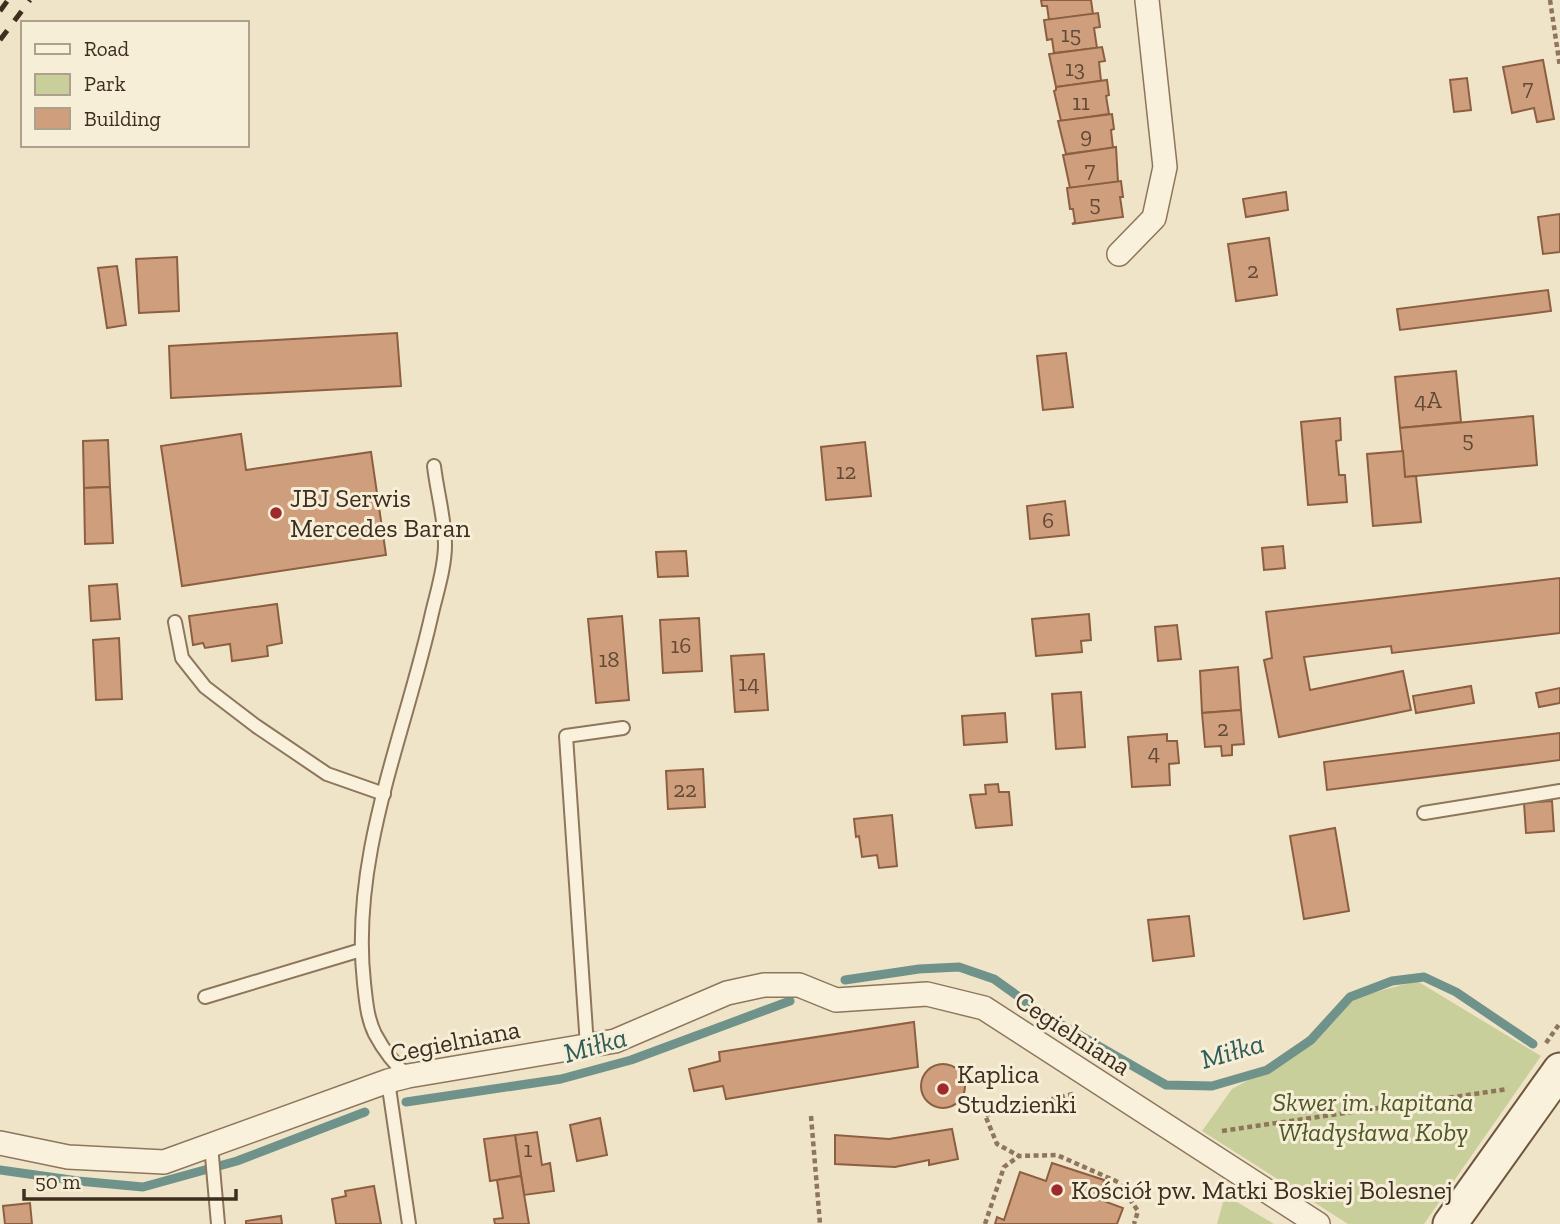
<svg xmlns="http://www.w3.org/2000/svg" width="1560" height="1224" viewBox="0 0 1560 1224" font-family="'Zilla Slab',serif">
  <rect width="100%" height="100%" fill="#f0e4c8"/>
  <g fill="#c9cf9b">
    <path d="M1417,981L1541,1056L1424,1224H1348L1202,1131L1232,1089L1285,1060L1341,1001Z"/>
    <path d="M1225,1195L1274,1224H1217Z"/>
  </g>
  <g fill="none" stroke-linecap="round" stroke-linejoin="round">
    <g stroke="#6f938a" stroke-width="9">
      <path d="M845,980L919,969L959,967L994,979L1043,1014L1166,1085L1212,1086L1267,1070L1311,1040L1350,997L1392,981L1424,977L1456,992L1533,1044"/>
      <path d="M406,1102L561,1079L631,1060L790,1001"/>
      <path d="M0,1170L78,1181L143,1187L237,1161L365,1112"/>
    </g>
  </g>
  <g fill="#cf9f7d" stroke="#8d5f41" stroke-width="2">
    <path d="M1041,0H1091L1093,14L1049,20L1047,6H1042Z"/>
    <path d="M1098,13L1100,27L1094,28L1097,48L1054,53L1052,39L1047,40L1044,20Z"/>
    <path d="M1102,47L1105,61L1099,62L1101,81L1056,87L1049,54Z"/>
    <path d="M1543,60L1554,119L1537,122L1534,108L1512,113L1503,67Z"/>
    <path d="M1467,78L1471,110L1454,112L1450,80Z"/>
    <path d="M1107,80L1109,95L1106,96L1109,114L1061,121L1054,91L1056,90V87Z"/>
    <path d="M1112,114L1114,129L1111,130L1113,148L1066,154L1058,121Z"/>
    <path d="M1116,147L1118,182L1070,188L1063,155Z"/>
    <path d="M1121,181L1123,197H1120L1123,217L1072,224L1075,222L1073,209H1070L1067,188Z"/>
    <path d="M1286,192L1288,210L1246,217L1243,199Z"/>
    <path d="M1560,214V252L1543,254L1538,217Z"/>
    <path d="M1269,238L1277,295L1236,301L1228,244Z"/>
    <path d="M177,257L179,311L139,313L136,259Z"/>
    <path d="M117,266L126,325L107,328L98,268Z"/>
    <path d="M1548,290L1551,311L1400,330L1397,309Z"/>
    <path d="M397,333L401,386L171,398L169,346Z"/>
    <path d="M1066,353L1073,407L1043,410L1037,356Z"/>
    <path d="M1456,371L1461,422L1400,428L1395,377Z"/>
    <path d="M1533,416L1537,465L1405,477L1400,428Z"/>
    <path d="M1340,418L1341,440L1336,441L1339,475H1345L1347,502L1308,505L1301,422Z"/>
    <path d="M241,434L246,470L371,452L386,555L182,586L161,446Z"/>
    <path d="M108,440L110,487L84,488L83,441Z"/>
    <path d="M865,442L871,496L826,500L821,447Z"/>
    <path d="M1403,451L1405,477L1416,476L1421,522L1373,526L1367,454Z"/>
    <path d="M110,487L113,543L85,544L84,488Z"/>
    <path d="M1065,501L1069,535L1030,539L1027,506Z"/>
    <path d="M1283,546L1285,568L1264,570L1262,548Z"/>
    <path d="M686,551L688,576L658,577L656,552Z"/>
    <path d="M1560,578V633L1392,653L1391,646L1304,657L1310,690L1403,671L1411,710L1279,737L1264,660L1272,658L1266,612Z"/>
    <path d="M117,584L120,619L91,621L89,586Z"/>
    <path d="M277,604L282,643L267,646L268,656L232,661L230,644L205,648L203,643L193,645L189,616Z"/>
    <path d="M1089,614L1091,640L1081,641L1082,652L1036,656L1032,619Z"/>
    <path d="M622,616L629,700L596,703L588,619Z"/>
    <path d="M699,618L702,671L663,673L660,620Z"/>
    <path d="M1177,625L1181,659L1158,661L1155,627Z"/>
    <path d="M119,638L122,699L96,700L93,640Z"/>
    <path d="M764,654L768,710L735,712L731,656Z"/>
    <path d="M1238,667L1241,710L1202,713L1200,671Z"/>
    <path d="M1471,686L1474,703L1416,713L1413,696Z"/>
    <path d="M1560,688V703L1539,707L1536,693Z"/>
    <path d="M1081,692L1085,747L1056,749L1052,694Z"/>
    <path d="M1241,710L1244,744L1232,745V755L1222,756L1221,746L1205,747L1202,713Z"/>
    <path d="M1005,713L1007,742L964,745L962,716Z"/>
    <path d="M1560,733V760L1327,790L1324,762Z"/>
    <path d="M1167,734V741H1177L1179,763L1169,764L1170,785L1132,787L1128,737Z"/>
    <path d="M703,769L705,807L668,809L666,771Z"/>
    <path d="M998,784L999,792H1009L1012,825L976,828L970,795L986,794L985,785Z"/>
    <path d="M1552,801L1554,831L1526,833L1524,803Z"/>
    <path d="M892,815L897,866L879,868L877,855L862,857L859,836L856,837L854,819Z"/>
    <path d="M1335,828L1349,911L1304,919L1290,836Z"/>
    <path d="M1189,916L1194,956L1153,961L1148,920Z"/>
    <path d="M914,1022L918,1067L726,1099L723,1086L694,1091L689,1069L720,1061L719,1052Z"/>
    <circle cx="943" cy="1086" r="22"/>
    <path d="M600,1118L607,1155L577,1161L570,1125Z"/>
    <path d="M952,1129L958,1159L929,1165V1160L895,1167L835,1164V1135L889,1139Z"/>
    <path d="M537,1132L542,1165L550,1163L554,1191L524,1195L515,1135Z"/>
    <path d="M515,1135L521,1176L490,1181L484,1139Z"/>
    <path d="M1052,1163L1104,1180L1098,1199L1123,1208L1117,1224H995L997,1217L1004,1220L1020,1172L1046,1181Z"/>
    <path d="M521,1176L529,1224H495L494,1219L503,1218L497,1180Z"/>
    <path d="M374,1186L381,1224H336L332,1199L346,1196L345,1191Z"/>
    <path d="M30,1203L32,1224H5L3,1206Z"/>
    <path d="M281,1216L282,1224H246V1221Z"/>
  </g>
  <g fill="none" stroke-linecap="round" stroke-linejoin="round">
    <defs>
      <g id="service">
        <path d="M175,622L182,658L205,687L256,726L327,774L384,794"/>
        <path d="M1424,813L1560,791"/>
        <path d="M205,997L361,950"/>
        <path d="M587,1046L566,736L623,728"/>
        <path d="M408,1076C394,1064 384,1051 375,1034C367,1018 366,1000 364,983C350,856 405,735 432,613C437,592 445,567 445,545C445,519 437,492 434,466"/>
        <path d="M388,1081L409,1224"/>
        <path d="M211,1145L218,1224"/>
      </g>
      <g id="minor">
        <path d="M1119,254L1154,218L1165,167L1147,0"/>
        <path d="M0,1143L68,1157L164,1162L388,1081L408,1076L615,1041L727,993L764,985H799L836,1000L927,994L984,1008L1318,1224"/>
      </g>
      <path id="secondary" d="M1450,1224L1560,1070"/>
    </defs>
    <use href="#service" stroke="#8d765c" stroke-width="16"/>
    <use href="#minor" stroke="#8d765c" stroke-width="26"/>
    <use href="#secondary" stroke="#6f573f" stroke-width="37"/>
    <g stroke="#8d765c" stroke-width="4.5" stroke-dasharray="5 3.5" stroke-linecap="butt">
      <path d="M1550,0L1560,67"/>
      <path d="M1546,1043L1560,1023"/>
      <path d="M1073,1094L985,1115L997,1144L1019,1156L1057,1155L1118,1182L1138,1211L1134,1224"/>
      <path d="M811,1116L820,1224"/>
      <path d="M1222,1131L1508,1089"/>
      <path d="M985,1224L1004,1167L1019,1156"/>
    </g>
    <use href="#service" stroke="#faf1dc" stroke-width="12"/>
    <use href="#minor" stroke="#faf1dc" stroke-width="23"/>
    <use href="#secondary" stroke="#faf1dc" stroke-width="33"/>
    <g stroke="#3d2e20" stroke-width="5" stroke-dasharray="12 12" stroke-linecap="butt">
      <path d="M0,11L8,0"/>
      <path d="M0,40L30,0"/>
    </g>
  </g>
  <g fill="#9e2a2b" stroke="#f7eed8" stroke-width="2.5">
    <circle cx="276" cy="513" r="7"/>
    <circle cx="943" cy="1089" r="7"/>
    <circle cx="1057" cy="1190" r="7"/>
  </g>
  <g text-anchor="middle" dominant-baseline="central" stroke-width="6" stroke-linejoin="round" paint-order="stroke">
    <g font-size="23" fill="#624a37">
      <text x="1071" y="34">15</text>
      <text x="1075" y="68">13</text>
      <text x="1528" y="87">7</text>
      <text x="1081" y="102">11</text>
      <text x="1086" y="135">9</text>
      <text x="1090" y="169">7</text>
      <text x="1095" y="203">5</text>
      <text x="1253" y="270">2</text>
      <text x="1428" y="400">4A</text>
      <text x="1468" y="439">5</text>
      <text x="846" y="471">12</text>
      <text x="1048" y="520">6</text>
      <text x="681" y="645">16</text>
      <text x="609" y="659">18</text>
      <text x="749" y="683">14</text>
      <text x="1223" y="728">2</text>
      <text x="1154" y="752">4</text>
      <text x="685" y="789">22</text>
      <text x="528" y="1149">1</text>
    </g>
    <g font-size="26" fill="#3d2e20" stroke="#f7eed8" text-anchor="start">
      <text x="290" y="498">JBJ Serwis<tspan x="290" dy="30">Mercedes Baran</tspan></text>
      <text x="957" y="1074">Kaplica<tspan x="957" dy="30">Studzienki</tspan></text>
      <text x="1071" y="1190">Kościół pw. Matki Boskiej Bolesnej</text>
    </g>
    <g font-size="26" fill="#3d2e20" stroke="#f7eed8">
      <text transform="translate(1073 1033) rotate(33)">Cegielniana</text>
      <text transform="translate(455 1041) rotate(-11)">Cegielniana</text>
    </g>
    <g font-size="26" font-style="italic" fill="#4d5a26" stroke="#f7eed8">
      <text x="1373" y="1102">Skwer im. kapitana<tspan x="1373" dy="30">Władysława Koby</tspan></text>
    </g>
    <g font-size="28" font-style="italic" fill="#2f5d5a" stroke="#f7eed8">
      <text transform="translate(595 1045) rotate(-16)">Miłka</text>
      <text transform="translate(1232 1051) rotate(-16)">Miłka</text>
    </g>
  </g>
  <rect x="21" y="21" width="228" height="126" fill="#f7eed8" stroke="#ada18e" stroke-width="2"/>
  <rect x="35" y="44" width="35" height="10" fill="#faf1dc" stroke="#ada18e" stroke-width="2"/>
  <text x="84" y="56" font-size="21" fill="#3d2e20">Road</text>
  <rect x="35" y="74" width="35" height="21" fill="#c9cf9b" stroke="#ada18e" stroke-width="2"/>
  <text x="84" y="91" font-size="21" fill="#3d2e20">Park</text>
  <rect x="35" y="108" width="35" height="21" fill="#cf9f7d" stroke="#ada18e" stroke-width="2"/>
  <text x="84" y="126" font-size="21" fill="#3d2e20">Building</text>
  <path d="M24 1189v10h212v-10" fill="none" stroke="#3d2e20" stroke-width="3.5"/>
  <text x="35" y="1189" font-size="21" fill="#3d2e20" stroke="#f7eed8" stroke-width="5" paint-order="stroke">50 m</text>
</svg>
